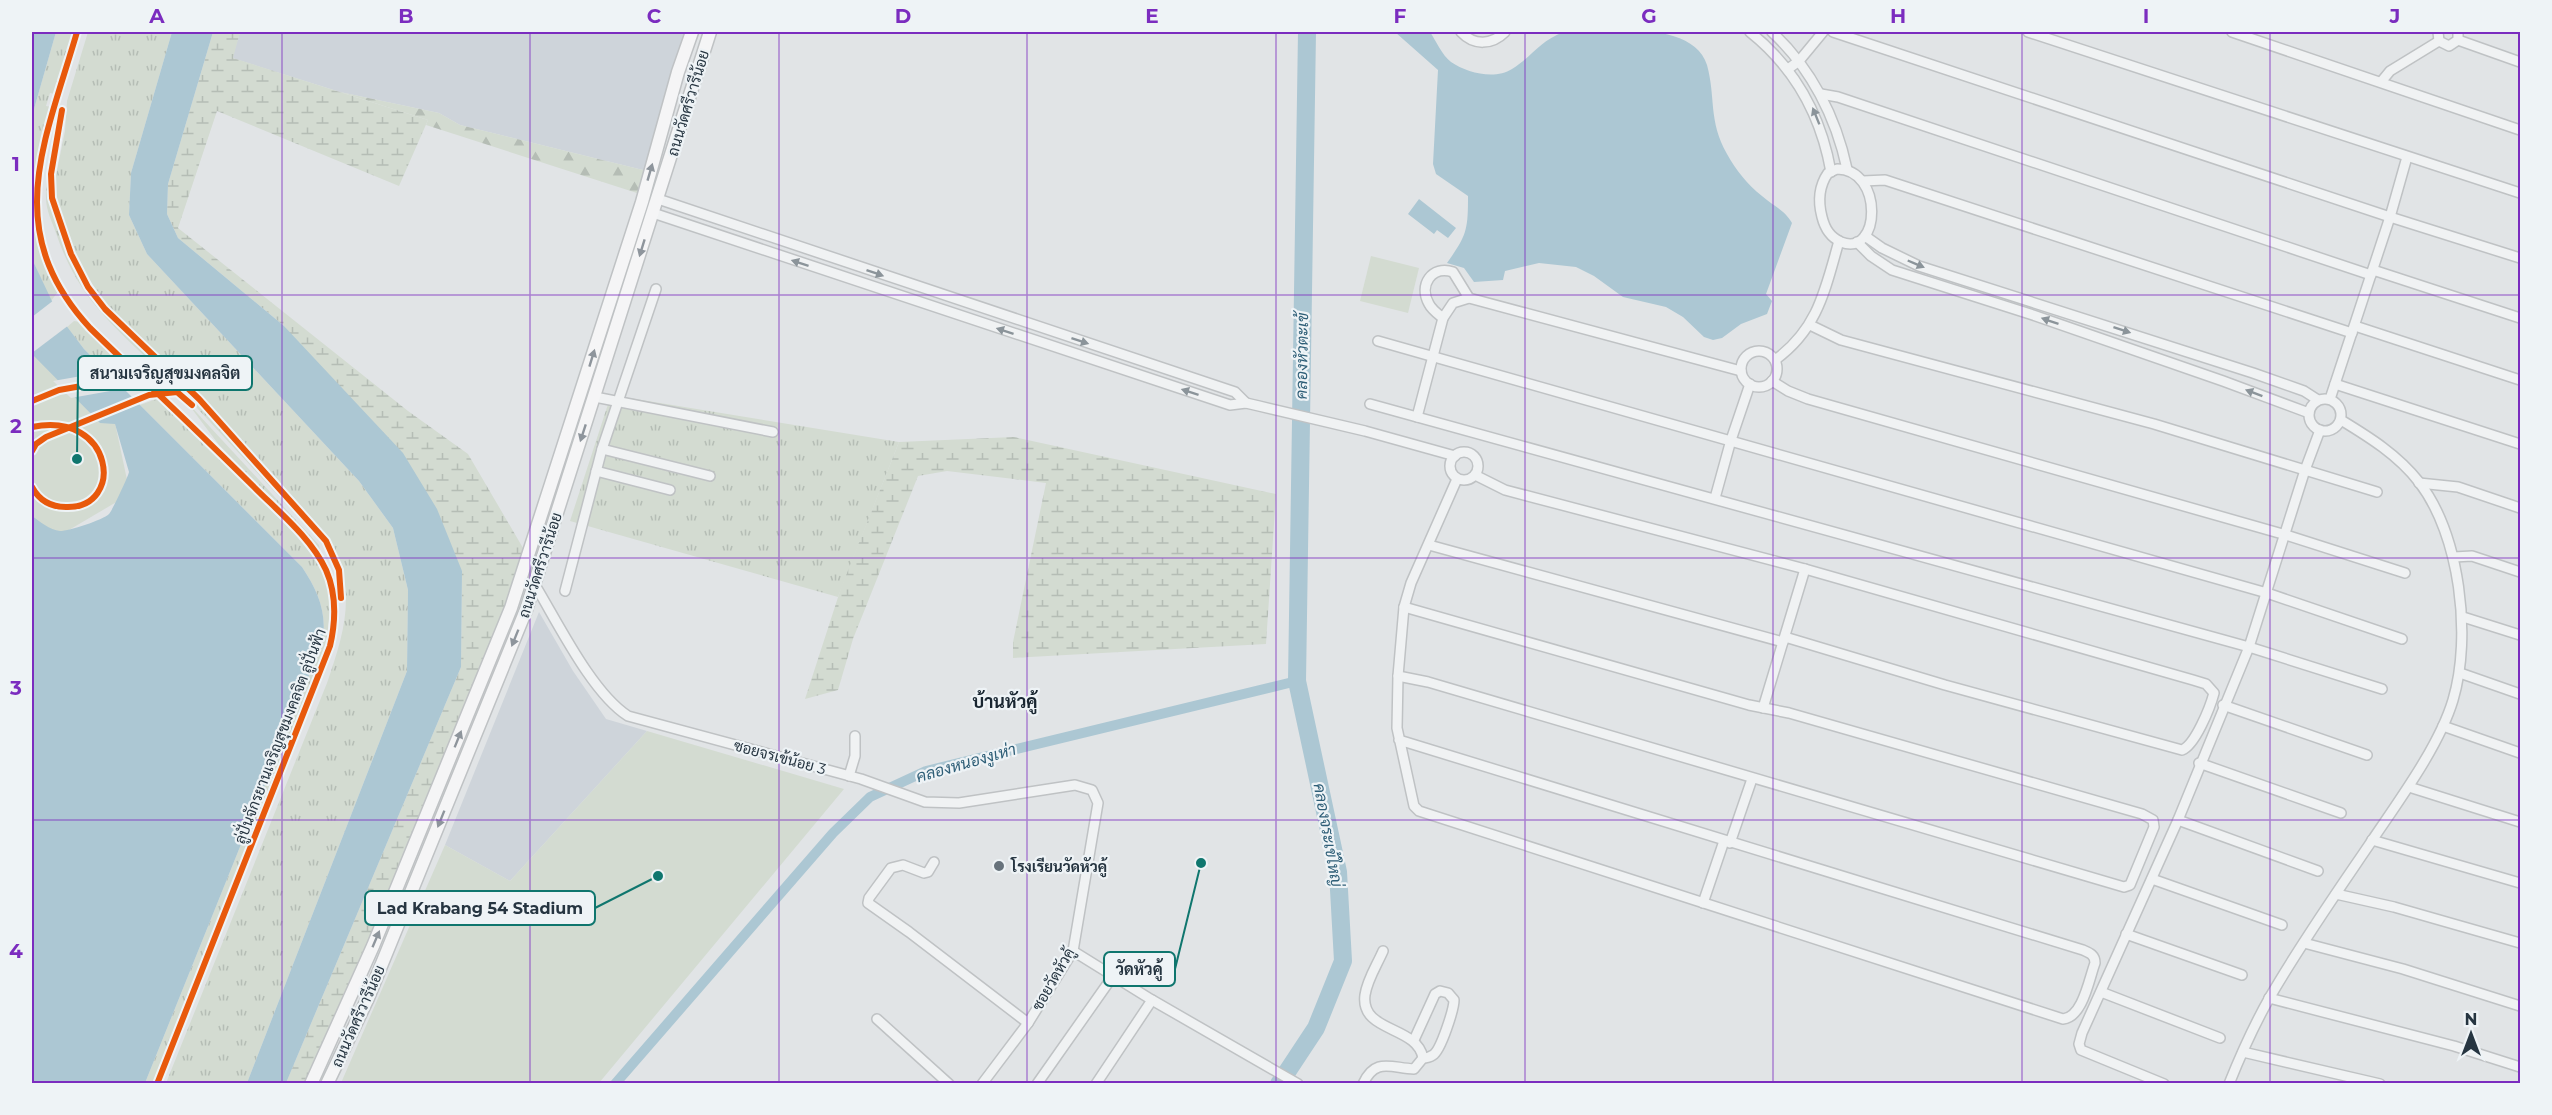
<svg xmlns="http://www.w3.org/2000/svg" width="2552" height="1115" viewBox="0 0 2552 1115" font-family="Montserrat,Sarabun,sans-serif">
  <defs>
    <pattern id="grass-tufts" width="24" height="20" patternUnits="userSpaceOnUse" patternTransform="scale(1.5)"><rect width="24" height="20" fill="#d3dbd1"/><path d="M3 7l-1-3M5 7V3M7 7l1-3M15 17l-1-3M17 17v-4M19 17l1-3" fill="none" stroke="#b5bdb5"/></pattern>
    <pattern id="forest-firs" width="22" height="20" patternUnits="userSpaceOnUse" patternTransform="scale(1.5)"><rect width="22" height="20" fill="#d3dbd1"/><path d="M5 1l3.5 6h-7zM16 11l3.5 6h-7z" fill="#b5bdb5"/></pattern>
    <pattern id="wetland-marsh" width="20" height="14" patternUnits="userSpaceOnUse" patternTransform="scale(1.5)"><rect width="20" height="14" fill="#d3dbd1"/><path d="M1 5h8M5 5V1M11 12h8M15 12V8" fill="none" stroke="#b5bdb5"/></pattern>
  </defs>
  <rect width="100%" height="100%" fill="#e1e4e6"/>
  <g fill="#ced4da">
    <path d="M240,32H688L647,171L460,125L439,113L340,92L232,58Z"/>
    <path d="M539,612L573,671L606,719L647,731L510,881L445,845Z"/>
  </g>
  <g fill="url(#grass-tufts)">
    <path d="M56,32H73L55,94L50,93L46,106L51,107C35,160 23,204 42,259C46,271 52,281 57,293L51,301L32,259V116Z"/>
    <path d="M88,32H172L131,173L129,215L147,254L359,481L393,528L408,590L407,671L247,1083H166L327,683C346,628 359,584 324,533L205,400L107,307L77,260L57,204L54,185L65,131L67,101Z"/>
    <path d="M58,134L50,170V203L63,245L84,286L107,315L200,403L321,538L335,563L328,551L313,533L185,395C170,382 170,395 161,372C113,325 78,299 56,233C52,222 46,210 46,198C45,176 51,155 58,134Z"/>
    <path d="M74,321L80,322L113,354L121,368L106,371L84,349L67,327Z"/>
    <path d="M611,395L899,442L838,597L570,521Z"/>
    <path d="M159,398L294,533L316,560L327,583L331,600L330,614L326,643L314,677L152,1084L145,1083L322,643C328,614 318,591 302,567L140,405Z"/>
    <path d="M186,401L319,545L320,550L317,549L301,529L219,445Z"/>
  </g>
  <path fill="url(#forest-firs)" d="M340,92L439,113L460,125L647,171L640,194L426,125L428,120Z"/>
  <g fill="url(#wetland-marsh)">
    <path d="M213,32H240L233,58L428,120L399,186L217,111L178,228L408,411L468,454L523,548L484,676L306,1083H286L461,667L462,571L284,326L178,238L167,214L168,184Z"/>
    <path d="M1014,437L1276,494L1266,644L1013,658V642L1046,483L947,471L918,476L853,639L838,690L805,699L841,588L899,442Z"/>
  </g>
  <g fill="#d3dbd1">
    <path d="M1371,256L1419,268L1408,313L1360,301Z"/>
    <path d="M32,348L115,423L130,494L52,540L32,517Z"/>
    <path d="M647,731L844,789L599,1083H341L445,845L510,881Z"/>
  </g>
  <g fill="#acc7d3">
    <path d="M32,32H56L32,116Z"/>
    <path d="M172,32H213L168,184L167,214L178,238L284,326L403,453L437,509L462,571L461,667L286,1083H247L407,671L408,590L393,528L359,481L147,254L129,215L131,173Z"/>
    <path d="M1395,32H1430C1436,41 1442,55 1451,62C1467,73 1495,80 1512,69C1532,57 1539,41 1564,32C1601,31 1693,19 1707,65C1716,98 1708,120 1727,154C1736,170 1747,184 1762,196C1773,206 1784,209 1792,223L1766,294L1772,301L1767,314L1741,324L1722,338L1713,340L1704,337L1683,317L1666,307L1623,297L1594,276L1576,267L1539,263L1505,271L1503,280L1474,282L1464,268L1447,263C1467,235 1468,230 1468,196L1436,174L1433,164L1438,70Z"/>
    <path d="M1419,199L1456,228L1448,238L1437,230L1434,234L1408,214Z"/>
    <path d="M32,259L59,316L84,349L302,567C318,591 328,614 322,643L145,1083H32V516C39,521 50,530 60,531C69,531 103,520 109,514C112,511 128,477 129,472L115,424L100,423L32,354Z"/>
  </g>
  <g fill="#e1e4e6">
    <path d="M54,300L69,325L32,353V317Z"/>
    <path d="M110,371L127,388L71,398L53,381Z"/>
    <path d="M136,397L142,403L94,422L88,416Z"/>
  </g>
  <g fill="none" stroke-linecap="round" stroke-linejoin="round">
    <path stroke="#acc7d3" stroke-width="10" d="M615,1084L833,833L870,797L926,771L1297,681"/>
    <path stroke="#acc7d3" stroke-width="18" d="M1279,1084L1316,1028L1343,961L1338,872L1297,681L1307,32"/>
    <defs>
      <g id="street">
        <path d="M1461,32C1474,46 1492,45 1505,32"/>
        <path d="M1750,32C1795,68 1821,115 1831,172"/>
        <path d="M1772,32C1811,68 1836,117 1847,169"/>
        <path d="M1833,32L2390,217L2520,258"/>
        <path d="M2028,32L2520,193"/>
        <path d="M2232,32L2520,130"/>
        <path d="M2438,32L2439,41L2449,46L2458,40V32"/>
        <path d="M2458,40L2520,62"/>
        <path d="M1788,69L1799,61L1823,32"/>
        <path d="M2381,82L2390,71L2439,41"/>
        <path d="M1821,94L1838,97L2371,275"/>
        <path d="M1837,169C1884,169 1881,258 1841,242C1830,237 1825,229 1822,217C1818,202 1819,186 1828,173Z"/>
        <path d="M1863,181L1885,180L2352,333"/>
        <path d="M658,199L1235,392L1246,403"/>
        <path d="M653,213L1230,405L1246,403L1259,406L1365,431L1455,456"/>
        <path d="M1865,236L1882,248L1919,266L2253,373L2304,391L2318,400"/>
        <path d="M1857,242L1871,256L1892,270L2033,315L2223,381L2309,413"/>
        <path d="M2373,270L2520,318"/>
        <path d="M1443,318C1438,314 1432,310 1429,304C1418,285 1432,265 1453,272L1469,298"/>
        <path d="M1810,325L1841,340L2154,424L2377,492"/>
        <path d="M2355,326L2520,380"/>
        <path d="M1378,341L2267,593L2402,639"/>
        <circle cx="1759" cy="369" r="18"/>
        <path d="M1775,360C1818,329 1825,290 1839,241"/>
        <path d="M1772,381L1788,391L1808,399L2286,535L2405,573"/>
        <path d="M2335,384L2520,444"/>
        <path d="M595,397L773,432"/>
        <circle cx="2325" cy="415" r="16"/>
        <path d="M2330,399L2390,217L2407,157"/>
        <path d="M1370,404L2249,647L2382,689"/>
        <path d="M1417,417L1443,318L1453,303L1469,298L1741,371"/>
        <path d="M602,449L710,476"/>
        <circle cx="1464" cy="466" r="14"/>
        <path d="M596,471L670,490"/>
        <path d="M1475,475L1505,490L1805,569L2193,680L2206,684L2214,693C2210,708 2195,745 2182,750L1945,685L1785,637"/>
        <path d="M2419,483L2458,487L2520,508"/>
        <path d="M1715,498L1731,440L1750,384"/>
        <path d="M1429,545L1783,642"/>
        <path d="M2454,557L2472,556L2520,572"/>
        <path d="M535,585C558,623 592,693 628,716L861,779L925,802L959,803L1075,785L1092,790L1098,803L1073,951L1028,1023L982,1084"/>
        <path d="M565,591L602,449L656,289"/>
        <path d="M2463,617L2520,635"/>
        <path d="M2460,673L2520,694"/>
        <path d="M1398,676L1428,682L2124,887L2130,885L2154,827L2153,820L2142,814L1789,713L1749,705L1404,607"/>
        <path d="M2223,705L2367,755"/>
        <path d="M1763,708L1805,569"/>
        <path d="M2443,726L2520,753"/>
        <path d="M1399,740L2083,950C2090,953 2095,955 2095,963C2089,979 2083,1017 2063,1019L1419,811L1414,806L1397,728L1398,676L1404,607L1411,583L1457,479"/>
        <path d="M2199,763L2341,813"/>
        <path d="M849,776L855,756V736"/>
        <path d="M2409,787L2520,822"/>
        <path d="M2178,820L2318,871"/>
        <path d="M2372,840L2520,883"/>
        <path d="M1730,843L1752,779"/>
        <path d="M934,862L928,872L924,873L903,865L891,868L869,898L868,903L909,932L1028,1023"/>
        <path d="M2152,879L2282,925"/>
        <path d="M2336,894L2394,907L2520,943"/>
        <path d="M1703,903L1724,841"/>
        <path d="M2126,934L2242,975"/>
        <path d="M2304,943L2403,969L2520,1006"/>
        <path d="M1073,951L1152,1000L1298,1084"/>
        <path d="M2101,992L2220,1038"/>
        <path d="M2269,998L2454,1046L2520,1067"/>
        <path d="M877,1019L949,1084"/>
        <path d="M1414,1040L1435,994L1440,991L1448,993L1454,1000C1454,1009 1441,1050 1433,1055C1430,1057 1426,1058 1423,1058"/>
        <path d="M2243,1052L2380,1084"/>
        <path d="M1037,1084L1113,976"/>
        <path d="M1096,1084L1152,1000"/>
        <path d="M1363,1084C1375,1057 1391,1068 1414,1069L1423,1058C1417,1025 1360,1033 1365,995C1367,980 1377,965 1383,951"/>
        <path d="M2164,1084L2081,1050L2079,1044L2082,1033L2178,820L2249,647L2305,470L2320,430"/>
        <path d="M2229,1084C2241,1054 2254,1025 2270,997C2300,945 2335,895 2369,845C2397,803 2439,747 2453,700C2472,636 2460,535 2419,482C2398,455 2369,437 2341,420"/>
      </g>
      <g id="secondary">
        <path d="M311,1084L373,946L511,608L642,202L678,72L692,32"/>
        <path d="M327,1084L368,998L526,610L710,32"/>
      </g>
    </defs>
    <use href="#street" stroke="#bfc2c4" stroke-width="12"/>
    <use href="#secondary" stroke="#bfc2c4" stroke-width="15"/>
    <use href="#street" stroke="#f0f2f3" stroke-width="9"/>
    <use href="#secondary" stroke="#f5f5f6" stroke-width="12"/>
    <defs>
      <g id="cycleway">
        <path d="M77,32C45,142 0,230 90,328C144,381 200,433 254,487C279,512 311,538 326,570C337,595 336,620 330,646L157,1084"/>
        <path d="M62,110L51,174L52,198L71,254L88,287L105,309L199,399L326,541L339,570L341,598"/>
        <path d="M32,401L59,390L138,376"/>
        <path d="M32,427C114,410 126,509 66,507C50,507 39,500 32,487"/>
        <path d="M32,451L36,444L46,437L149,395L177,392L192,405"/>
      </g>
    </defs>
    <use href="#cycleway" stroke="#eef3f6" stroke-width="10"/>
    <use href="#cycleway" stroke="#e8590c" stroke-width="6"/>
  </g>
  <defs><path id="oneway-solid" d="M-6-.8H1V-3.2L6.5 0L1 3.2V.8H-6Z" transform="scale(1.5)"/></defs>
  <g fill="#8b949a">
    <use href="#oneway-solid" transform="translate(1816 116) rotate(-112)"/>
    <use href="#oneway-solid" transform="translate(800 263) rotate(-162)"/>
    <use href="#oneway-solid" transform="translate(1916 264) rotate(23)"/>
    <use href="#oneway-solid" transform="translate(875 273) rotate(19)"/>
    <use href="#oneway-solid" transform="translate(2050 321) rotate(-161)"/>
    <use href="#oneway-solid" transform="translate(2122 330) rotate(18)"/>
    <use href="#oneway-solid" transform="translate(1005 331) rotate(-162)"/>
    <use href="#oneway-solid" transform="translate(1080 341) rotate(18)"/>
    <use href="#oneway-solid" transform="translate(1190 392) rotate(-162)"/>
    <use href="#oneway-solid" transform="translate(2254 393) rotate(-159)"/>
  </g>
  <g fill="#8e959c">
    <use href="#oneway-solid" transform="translate(650 172) rotate(-74)"/>
    <use href="#oneway-solid" transform="translate(642 248) rotate(107)"/>
    <use href="#oneway-solid" transform="translate(592 358) rotate(-73)"/>
    <use href="#oneway-solid" transform="translate(583 433) rotate(108)"/>
    <use href="#oneway-solid" transform="translate(515 638) rotate(112)"/>
    <use href="#oneway-solid" transform="translate(458 739) rotate(-68)"/>
    <use href="#oneway-solid" transform="translate(441 819) rotate(112)"/>
    <use href="#oneway-solid" transform="translate(376 939) rotate(-67)"/>
  </g>
  <path fill="none" stroke="#7b2cbf" stroke-width="1.5" stroke-opacity="0.55" d="M282,32V1084M530,32V1084M779,32V1084M1027,32V1084M1276,32V1084M1525,32V1084M1773,32V1084M2022,32V1084M2270,32V1084M32,295H2520M32,558H2520M32,820H2520"/>
  <circle fill="#67727b" stroke="#eef3f6" stroke-width="2" cx="999" cy="866" r="6"/>
  <g text-anchor="middle" dominant-baseline="central" stroke-width="4.5" stroke-linejoin="round" paint-order="stroke">
    <g font-size="15" fill="#263541" stroke="#eef3f6">
      <text transform="translate(688 103) rotate(-73)">ถนนวัดศรีวารีน้อย</text>
      <text transform="translate(540 565) rotate(-72)">ถนนวัดศรีวารีน้อย</text>
      <text transform="translate(280 736) rotate(-69)">ลู่ปั่นจักรยานเจริญสุขมงคลจิต ลู่ปั่นฟ้า</text>
      <text transform="translate(780 757) rotate(15)">ซอยจรเข้น้อย 3</text>
      <text transform="translate(1053 979) rotate(-60)">ซอยวัดหัวคู้</text>
      <text transform="translate(358 1016) rotate(-66)">ถนนวัดศรีวารีน้อย</text>
    </g>
    <g font-size="15" font-weight="bold" fill="#263541" stroke="#eef3f6" text-anchor="start">
      <text x="1011" y="866">โรงเรียนวัดหัวคู้</text>
    </g>
    <g font-size="16" font-style="italic" fill="#2e5e77" stroke="#eef3f6">
      <text transform="translate(1302 356) rotate(-89)">คลองหัวตะเข้</text>
      <text transform="translate(966 763) rotate(-16)">คลองหนองงูเห่า</text>
      <text transform="translate(1328 835) rotate(80)">คลองจระเข้ใหญ่</text>
    </g>
    <g font-size="18" font-weight="bold" fill="#192631" stroke="#eef3f6">
      <text x="1005" y="702">บ้านหัวคู้</text>
    </g>
  </g>
  <path fill="none" stroke="#0f766e" stroke-width="2" d="M77 459L78 373M658 876L595 908M1201 863L1175 969"/>
  <g fill="#0f766e" stroke="#eef3f6" stroke-width="2">
    <circle cx="77" cy="459" r="6"/>
    <circle cx="658" cy="876" r="6"/>
    <circle cx="1201" cy="863" r="6"/>
  </g>
  <g fill="#eef3f6" stroke="#0f766e" stroke-width="2">
    <rect x="78" y="356" width="174" height="34" rx="6"/>
    <rect x="365" y="891" width="230" height="34" rx="6"/>
    <rect x="1104" y="952" width="71" height="34" rx="6"/>
  </g>
  <g font-size="16" text-anchor="middle" font-weight="bold" fill="#263541">
    <text x="165" y="379">สนามเจริญสุขมงคลจิต</text>
    <text x="480" y="914">Lad Krabang 54 Stadium</text>
    <text x="1139" y="975">วัดหัวคู้</text>
  </g>
  <rect width="2552" height="1115" fill="none" stroke="#eef3f6" stroke-width="66"/>
  <g transform="translate(2471 1034)" stroke="#eef3f6" stroke-width="4.5" paint-order="stroke">
  <path d="M0-4.5L10 22L0 15L-10 22Z" fill="#263541"/>
  <text y="-9" font-size="16" font-weight="bold" text-anchor="middle" fill="#263541">N</text>
  </g>
  <rect x="33" y="33" width="2486" height="1049" fill="none" stroke="#7b2cbf" stroke-width="2"/>
  <g font-size="20" text-anchor="middle" font-weight="bold" fill="#7b2cbf">
    <text x="157" y="23">A</text>
    <text x="406" y="23">B</text>
    <text x="654" y="23">C</text>
    <text x="903" y="23">D</text>
    <text x="1152" y="23">E</text>
    <text x="1400" y="23">F</text>
    <text x="1649" y="23">G</text>
    <text x="1898" y="23">H</text>
    <text x="2146" y="23">I</text>
    <text x="2395" y="23">J</text>
    <text x="16" y="171">1</text>
    <text x="16" y="433">2</text>
    <text x="16" y="695">3</text>
    <text x="16" y="958">4</text>
  </g>
</svg>
